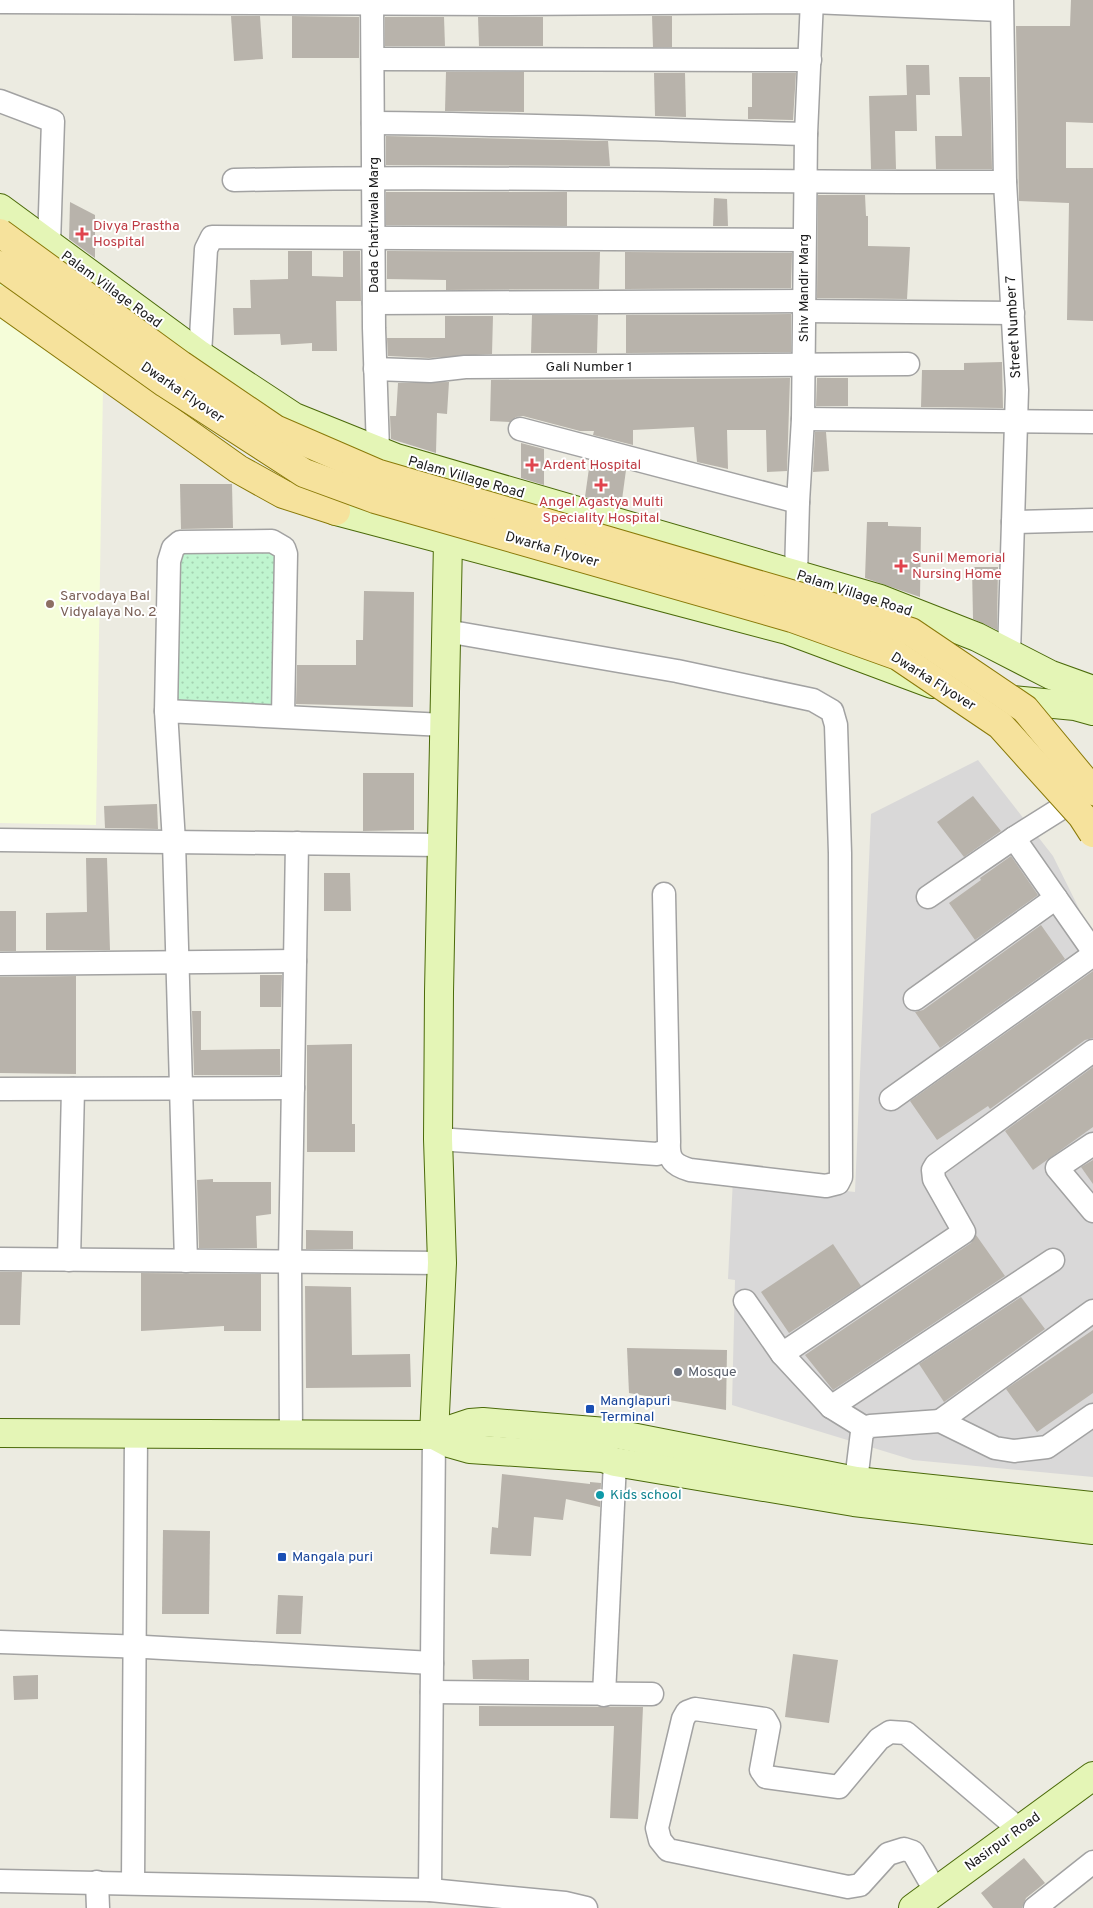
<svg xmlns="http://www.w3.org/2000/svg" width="1093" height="1908" viewBox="0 0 1093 1908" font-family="Overpass,sans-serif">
  <defs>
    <pattern id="park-dots" width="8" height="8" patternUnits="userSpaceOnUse" patternTransform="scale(1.25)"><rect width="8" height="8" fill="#bff5cf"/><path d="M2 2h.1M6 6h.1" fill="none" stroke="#a4d1b1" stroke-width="1.8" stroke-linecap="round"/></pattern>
  </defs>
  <rect width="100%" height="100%" fill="#ecebe1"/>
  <path fill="#d9d8d8" d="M978,760L1053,856L1093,937V1477L913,1460L732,1405L735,1280L728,1279L733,1179L855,1192L871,814Z"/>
  <path fill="#f5fdd9" d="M0,312L103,386L96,825L0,823Z"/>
  <path fill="url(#park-dots)" d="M280,551L278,711L174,705L176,554Z"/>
  <g fill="#b8b3ab">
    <path d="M1071,0H1093V123L1066,122V168H1093V321L1067,320L1069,203L1019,201L1016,26H1070Z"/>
    <path d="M231,16H260L263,59L234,61Z"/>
    <path d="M292,16L359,17V58H292Z"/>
    <path d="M652,16H672V47H653Z"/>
    <path d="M385,17H444L445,46H385Z"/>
    <path d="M478,17H543V46H479Z"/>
    <path d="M906,65H929L930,95H916L917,131H895L896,169H871L869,96L907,95Z"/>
    <path d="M446,72H524V112L445,111Z"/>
    <path d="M654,73H685L686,117L655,116Z"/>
    <path d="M752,73H796L793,120L748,119V107H752Z"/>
    <path d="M959,77H990L992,169H936L935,136H962Z"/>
    <path d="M386,136L608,141L610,166L386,165Z"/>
    <path d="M386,192H567V226L386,225Z"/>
    <path d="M818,195H865L866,216H868V246L910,247L907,299L817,298Z"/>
    <path d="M714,198L727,199L728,226H713Z"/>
    <path d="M70,202L95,215V258L69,239Z"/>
    <path d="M288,251H312V276L343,277V251H360L361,301H336L337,351H312V343L281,345L280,334L234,335L233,308H251L250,280L288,279Z"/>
    <path d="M387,251L600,252L599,289L446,290V280L387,279Z"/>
    <path d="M625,252L792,253L791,288L625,289Z"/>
    <path d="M791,314V352L626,353V315Z"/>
    <path d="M532,315H598L597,353H531Z"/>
    <path d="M445,316H493L492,354L429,358L388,356L387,338H445Z"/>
    <path d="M1002,362L1003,408L921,407L922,370H964V363Z"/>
    <path d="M790,378L787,471L767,472L766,430H727L728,469L697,462L694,427L633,430V445L593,435L594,431H580L523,416L516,417L510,422L490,421L491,380Z"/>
    <path d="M817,378H848V406H816Z"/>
    <path d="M449,382L447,414L437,413L436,453L391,439L390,416H396L398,383Z"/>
    <path d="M815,432H826L829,471L813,472Z"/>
    <path d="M521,443L544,449V485L521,478Z"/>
    <path d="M590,461L626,470L621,507L585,497Z"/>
    <path d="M180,484H232L233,528L181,529Z"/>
    <path d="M867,522H888V526L921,527L920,597L865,578Z"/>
    <path d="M972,567H998L997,630L973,619Z"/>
    <path d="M364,591L414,592L413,707L296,704L297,665H356V640H363Z"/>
    <path d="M363,773H414V830L363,831Z"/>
    <path d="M973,796L1001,831L964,857L937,822Z"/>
    <path d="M157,804L158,829L105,828L104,806Z"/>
    <path d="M1011,856L1038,895L975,940L949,903L981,880L980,878Z"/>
    <path d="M86,858H107L110,950H46V913L87,912Z"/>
    <path d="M324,873H350L351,911H324Z"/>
    <rect x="0" y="911" width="16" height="40"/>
    <path d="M1041,925L1065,959L940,1048L915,1012L923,1010Z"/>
    <path d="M1093,971V1038L1085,1040L990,1109L988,1106L937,1140L910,1101Z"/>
    <path d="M260,975H282L281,1007H260Z"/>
    <path d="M76,976V1074L0,1073V977Z"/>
    <path d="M192,1011H201V1050L280,1049V1075H194Z"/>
    <path d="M352,1044V1124H355V1152H307V1045Z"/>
    <path d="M1093,1067V1127L1033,1170L1005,1131Z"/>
    <path d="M1093,1160V1184L1081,1167Z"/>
    <path d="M213,1179V1182H271V1214L256,1216L257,1248H199L197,1180Z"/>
    <path d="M306,1230L353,1231V1249H306Z"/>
    <path d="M976,1235L1005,1276L833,1390L805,1355L971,1243Z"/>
    <path d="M833,1244L861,1286L789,1333L761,1292Z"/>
    <path d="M0,1272H22L20,1325H0Z"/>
    <path d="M141,1273L261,1274V1331H224V1326L141,1331Z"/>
    <path d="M305,1286L351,1287L352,1355L410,1354L411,1387L306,1388Z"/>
    <path d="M1021,1297L1045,1329L944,1402L919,1364Z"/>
    <path d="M1093,1330V1393L1037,1432L1006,1389Z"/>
    <path d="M627,1348L727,1350L726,1410L629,1393Z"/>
    <path d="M502,1474L590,1484V1482L601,1483L600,1507L566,1499L563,1520L534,1517L531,1556L490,1554L492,1527L498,1528Z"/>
    <path d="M163,1530L210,1531L209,1614H162Z"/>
    <path d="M278,1595L303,1596L301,1634H276Z"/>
    <path d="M793,1654L838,1660L829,1723L785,1717Z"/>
    <path d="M529,1659V1680L473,1679L472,1660Z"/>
    <path d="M38,1675V1699L14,1700L13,1676Z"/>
    <path d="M479,1706L643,1707L638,1819L610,1818L614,1726H479Z"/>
    <path d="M1024,1858L1045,1883L1026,1898L1022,1908H993L981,1893Z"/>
  </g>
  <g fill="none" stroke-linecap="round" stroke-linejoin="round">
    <defs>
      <g id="street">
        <path d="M372,0L374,328L378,450"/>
        <path d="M1002,0L1005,182L1017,390L1009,654"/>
        <path d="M0,2L504,4L812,2L1000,10"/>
        <path d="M373,59L810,60"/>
        <path d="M0,101L53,121L49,244"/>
        <path d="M373,123C517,124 661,130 806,134"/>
        <path d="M234,180C491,175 748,183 1005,182"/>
        <path d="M374,303L804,301"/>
        <path d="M804,311L1013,313"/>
        <path d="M200,355L206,249L212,237L804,240"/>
        <path d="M375,369L430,371L465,367L908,364"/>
        <path d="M803,419L1093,422"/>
        <path d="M520,429L798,502"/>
        <path d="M1013,522L1093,520"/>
        <path d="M796,575L798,502L803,419L806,134L812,0"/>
        <path d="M446,631L677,671L813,700L832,711L836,725L840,853L841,1177L838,1183L826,1186L690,1170C673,1165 668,1159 669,1142L664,894"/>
        <path d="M166,711L169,561L173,548L180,542L272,541L284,548L286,554L283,716"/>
        <path d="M1014,838L1093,951"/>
        <path d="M0,840L442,845"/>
        <path d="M928,897L1014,838L1084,794"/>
        <path d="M0,964L295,961"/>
        <path d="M915,999L1056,898"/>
        <path d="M0,1089L293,1088"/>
        <path d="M891,1099L1093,955"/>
        <path d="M438,1139L657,1154L668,1150"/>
        <path d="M1093,1144L1057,1168L1093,1211"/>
        <path d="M0,1259L442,1263"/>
        <path d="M69,1260L73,1089"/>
        <path d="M186,1261L174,842L166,711L444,725"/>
        <path d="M745,1301L782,1354L831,1407L865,1428"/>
        <path d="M782,1354L964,1232L934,1179L933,1170L936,1165L1093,1051"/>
        <path d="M831,1407L1053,1260"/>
        <path d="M940,1421L1093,1311"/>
        <path d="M291,1435L290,1262L297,843"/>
        <path d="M854,1497L862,1432L870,1426L940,1421L995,1448L1014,1451L1047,1447L1093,1415"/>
        <path d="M0,1642L145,1647L432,1663"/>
        <path d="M432,1692L652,1694"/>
        <path d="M604,1695L615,1462"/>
        <path d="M0,1881L430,1890L565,1903L586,1908"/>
        <path d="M97,1882L98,1908"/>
        <path d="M133,1883L136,1434"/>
        <path d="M430,1890L434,1435"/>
        <path d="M936,1892L913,1852L904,1849L888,1854L860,1885L848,1887L668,1850L660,1840L657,1828L683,1719L687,1712L695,1709L765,1719L769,1726L761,1770L766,1777L839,1787L879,1739L890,1732L906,1733L1020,1830"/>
        <path d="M1035,1908L1093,1862"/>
      </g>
      <g id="secondary">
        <path d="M0,208L200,355L294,417L396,458L880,599L977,637L1051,675L1093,690"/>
        <path d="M0,283L37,310"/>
        <path d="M316,500L336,511L787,630L932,684"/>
        <path d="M1001,699L1075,706L1093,711"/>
        <path d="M0,1433L434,1435L470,1423L483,1422L606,1432L856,1481L1093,1506"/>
        <path d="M434,1435L442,1263L438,1139L439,992L448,541L450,524"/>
        <path d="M434,1435L449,1443L470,1449L603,1458L615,1462L854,1502L1093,1530"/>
        <path d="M913,1908L1093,1776"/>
      </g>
      <path id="primary" d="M0,300L238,469L283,494L336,511"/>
    </defs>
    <use href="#street" stroke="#a2a2a2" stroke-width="25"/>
    <use href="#secondary" stroke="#4b6a0a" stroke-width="30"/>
    <use href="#primary" stroke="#8a7a08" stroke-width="30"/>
    <use href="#street" stroke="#fff" stroke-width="22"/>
    <use href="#secondary" stroke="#e4f5b6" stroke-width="28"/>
    <use href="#primary" stroke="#f6e29c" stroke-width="28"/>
    <defs>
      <g id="primary-bridge">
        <path d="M0,233L181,365L275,429L379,474L801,597L911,632L1025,709L1093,791"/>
        <path d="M0,265L165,383L304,473L375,499L792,618L898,656L1000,725L1082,816L1093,833"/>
      </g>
    </defs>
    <use href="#primary-bridge" stroke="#8a7a08" stroke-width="30" stroke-linecap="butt"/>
    <use href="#primary-bridge" stroke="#f6e29c" stroke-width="28"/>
  </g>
  <g fill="#e0444e" stroke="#fff" stroke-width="2">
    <path d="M79.5 226.5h5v5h5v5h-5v5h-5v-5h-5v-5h5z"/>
    <path d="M529.5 457.5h5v5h5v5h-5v5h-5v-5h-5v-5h5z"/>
    <path d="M598.5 477.5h5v5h5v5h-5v5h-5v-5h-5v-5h5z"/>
    <path d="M898.5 558.5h5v5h5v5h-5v5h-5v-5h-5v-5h5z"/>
  </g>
  <circle fill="#8d6e63" stroke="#fff" stroke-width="2" cx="50" cy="604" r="5"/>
  <circle fill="#6b7280" stroke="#fff" stroke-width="2" cx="678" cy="1372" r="5"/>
  <g fill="#1a4fb4" stroke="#fff" stroke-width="2">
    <rect x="585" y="1404" width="10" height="10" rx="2.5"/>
    <rect x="277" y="1552" width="10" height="10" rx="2.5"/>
  </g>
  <circle fill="#0f9aa8" stroke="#fff" stroke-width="2" cx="600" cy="1495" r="5"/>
  <g text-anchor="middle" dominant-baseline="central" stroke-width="4" stroke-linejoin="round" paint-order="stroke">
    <g font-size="14" fill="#1b1b1b" stroke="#fff">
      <text transform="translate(374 225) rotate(-90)">Dada Chatriwala Marg</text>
      <text transform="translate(804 288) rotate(-90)">Shiv Mandir Marg</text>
      <text transform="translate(111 290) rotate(36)">Palam Village Road</text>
      <text transform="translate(1014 327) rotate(-93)">Street Number 7</text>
      <text x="589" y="367">Gali Number 1</text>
      <text transform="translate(182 393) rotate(34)">Dwarka Flyover</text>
      <text transform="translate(466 478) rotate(16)">Palam Village Road</text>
      <text transform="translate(552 550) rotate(16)">Dwarka Flyover</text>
      <text transform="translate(854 594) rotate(18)">Palam Village Road</text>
      <text transform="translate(933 682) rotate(32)">Dwarka Flyover</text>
      <text transform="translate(1003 1842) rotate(-36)">Nasirpur Road</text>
    </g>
    <g font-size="14" fill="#be3a42" stroke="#fff" text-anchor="start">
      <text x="93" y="226">Divya Prastha<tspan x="93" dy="16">Hospital</tspan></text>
      <text x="543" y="465">Ardent Hospital</text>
      <text x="601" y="502" text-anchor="middle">Angel Agastya Multi<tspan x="601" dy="16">Speciality Hospital</tspan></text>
      <text x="912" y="558">Sunil Memorial<tspan x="912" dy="16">Nursing Home</tspan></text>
    </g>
    <g font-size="14" fill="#785e54" stroke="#fff" text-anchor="start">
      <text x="60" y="596">Sarvodaya Bal<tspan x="60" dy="16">Vidyalaya No. 2</tspan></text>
    </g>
    <g font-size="14" fill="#5b616d" stroke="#fff" text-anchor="start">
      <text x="688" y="1372">Mosque</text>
    </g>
    <g font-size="14" fill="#164399" stroke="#fff" text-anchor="start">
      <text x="600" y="1401">Manglapuri<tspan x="600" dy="16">Terminal</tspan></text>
      <text x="292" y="1557">Mangala puri</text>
    </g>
    <g font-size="14" fill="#0d838f" stroke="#fff" text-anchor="start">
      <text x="610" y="1495">Kids school</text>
    </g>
  </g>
</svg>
